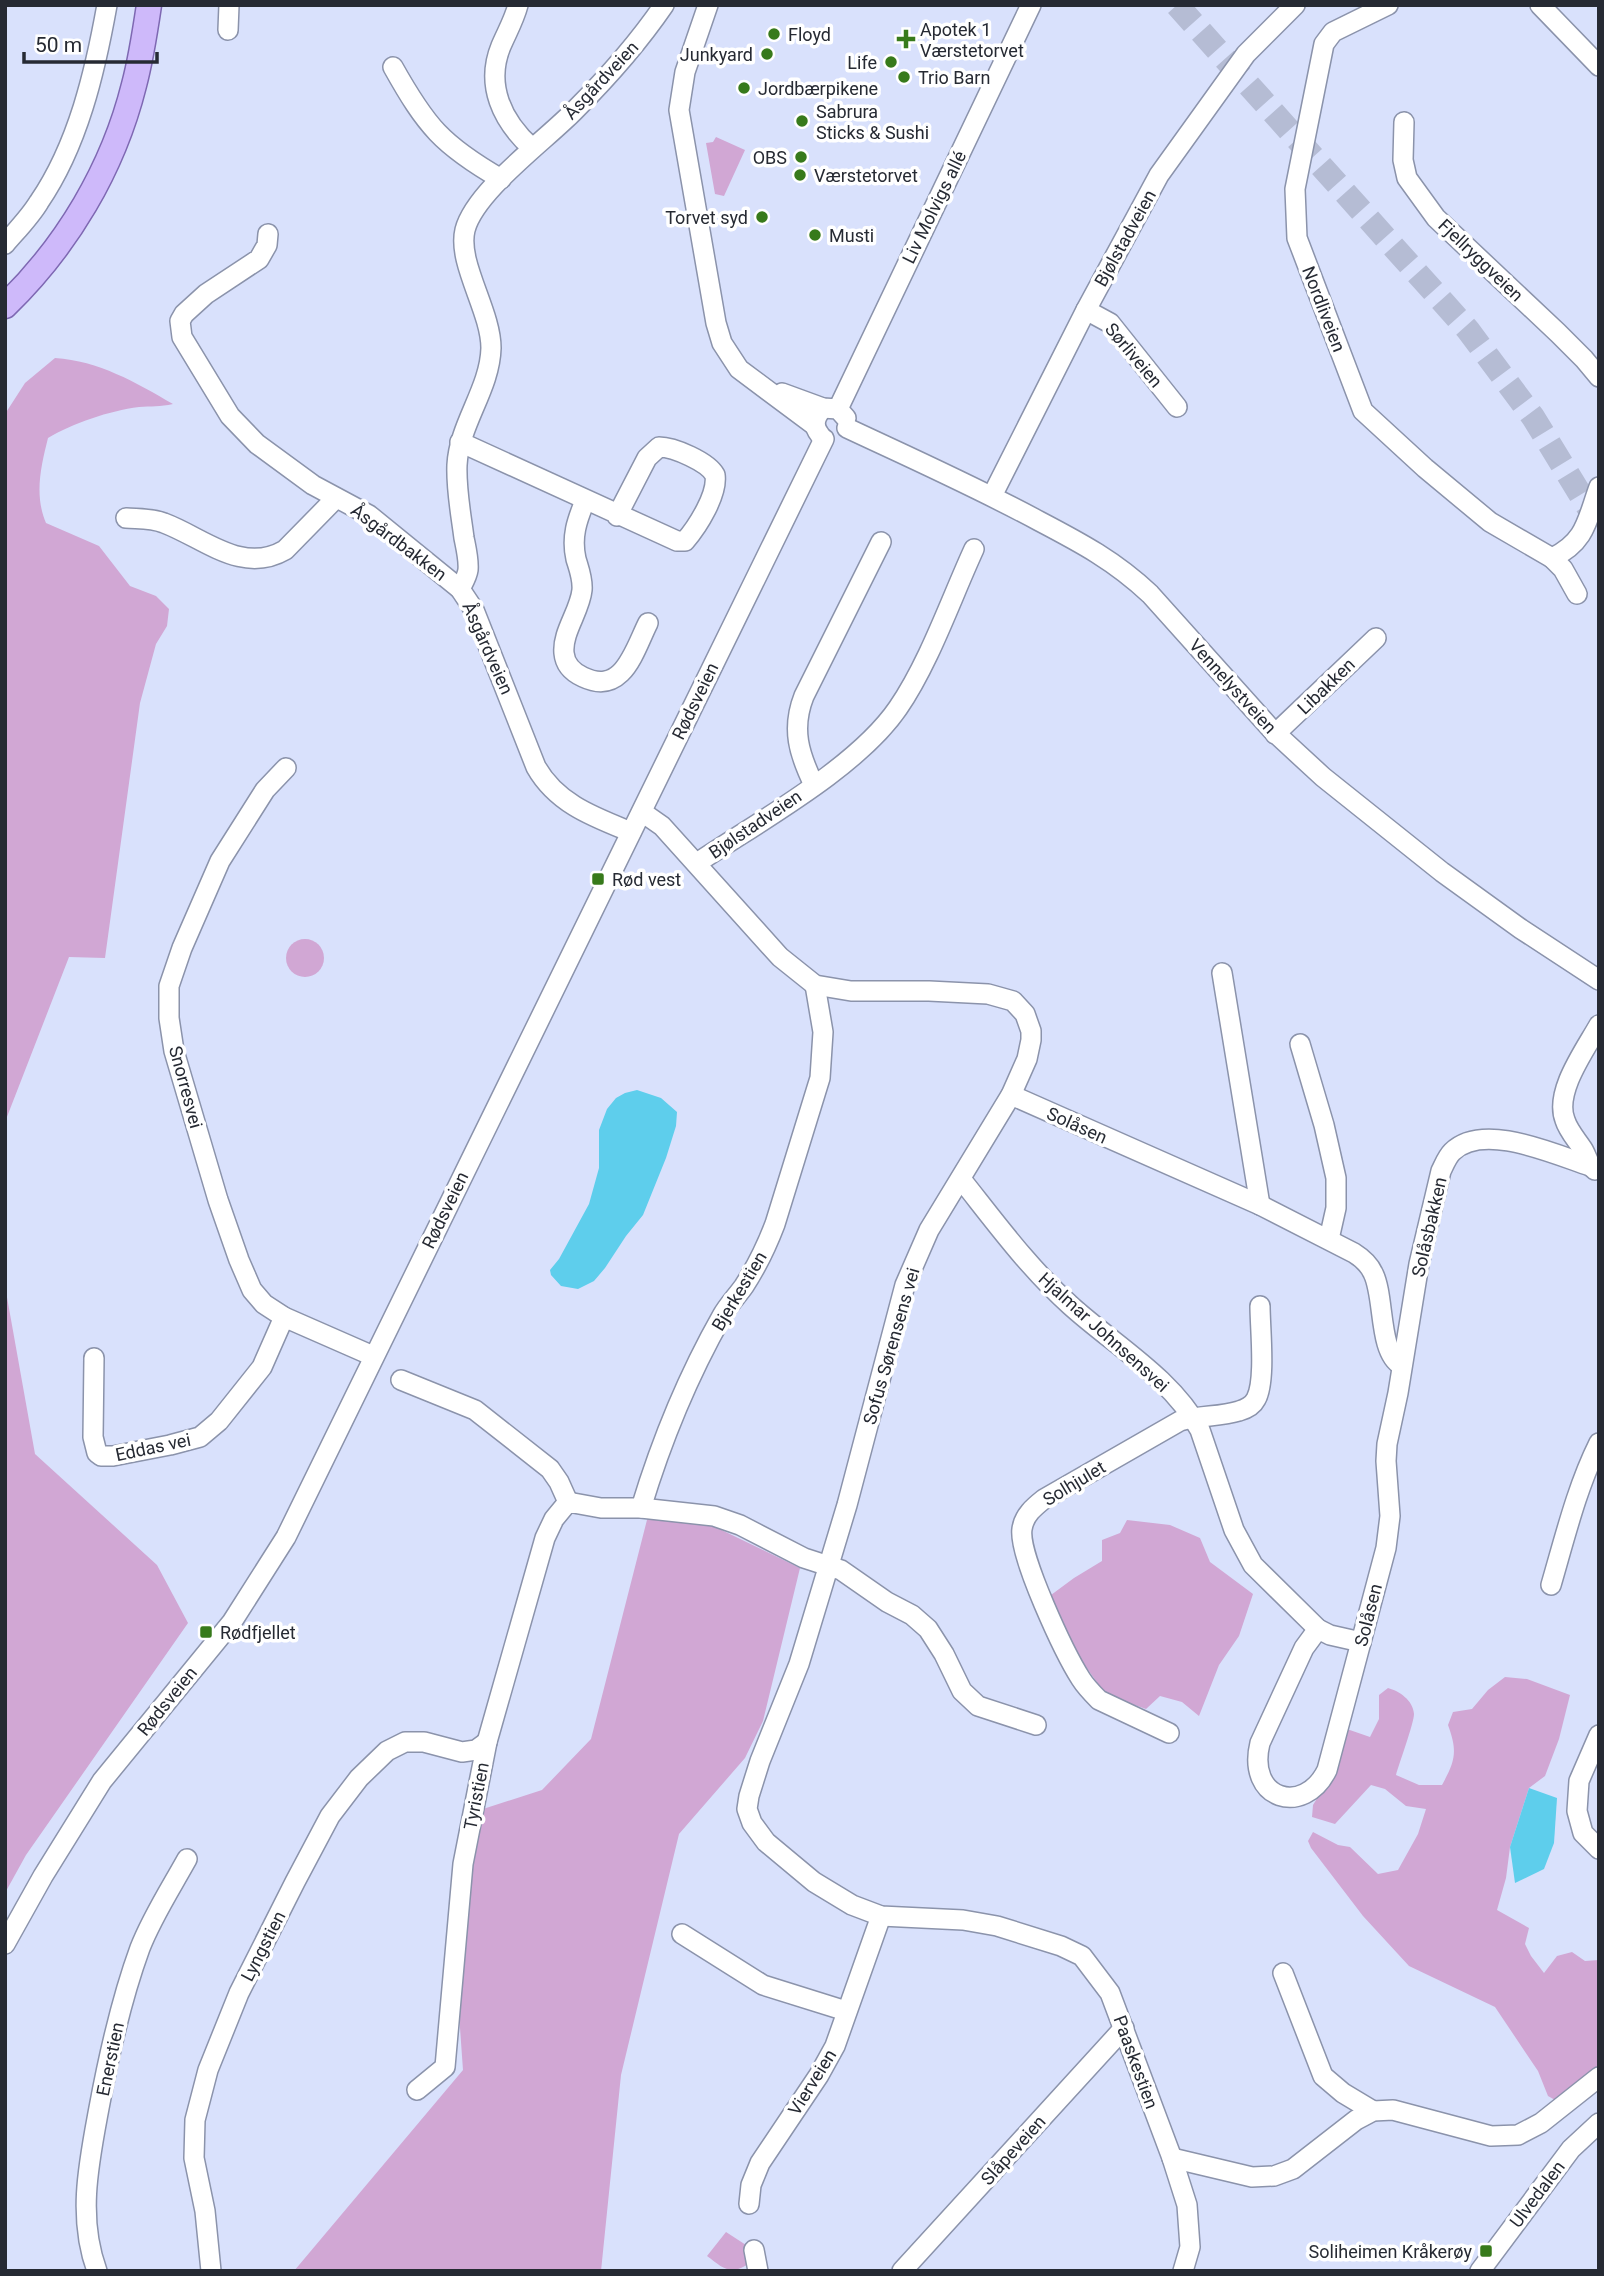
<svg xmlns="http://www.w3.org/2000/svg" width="1604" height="2276" viewBox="0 0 1604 2276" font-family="Roboto,sans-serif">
  <rect width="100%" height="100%" fill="#d9e1fc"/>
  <g fill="#d1a7d4">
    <path d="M716,137L745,150L724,196L715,194L706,143L713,142Z"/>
    <path d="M55,358C99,361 135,382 173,404C160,407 151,406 139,407C109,411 73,423 48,438C41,466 34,495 46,523L99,546L130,586L156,596L169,609L167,626L156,644L140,703L105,958L69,957L5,1122V414L25,383Z"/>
    <circle cx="305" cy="958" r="19"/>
    <path d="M5,1286L35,1454L157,1565L188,1623L26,1855L5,1893Z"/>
    <path d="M648,1516L703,1521L800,1568L763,1721L745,1758L679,1834L621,2075L601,2271H294L463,2070L459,2014V1932L483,1809L542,1790L591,1739Z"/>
    <path d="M1127,1520L1170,1525L1200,1538L1210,1562L1253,1594L1239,1636L1219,1665L1199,1716L1182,1702L1160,1696L1146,1709L1106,1695L1071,1646L1051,1595L1074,1578L1102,1561V1540L1120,1533Z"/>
    <path d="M1505,1677L1527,1679L1570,1695L1559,1739L1545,1776L1529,1788L1510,1847L1506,1878L1497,1910L1529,1928L1525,1944L1531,1956L1544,1973L1557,1956L1572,1952L1585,1961L1599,1960V2068L1555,2100L1548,2096L1538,2071L1495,2007L1409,1966L1363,1916L1311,1848L1308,1841L1313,1832L1338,1845L1350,1847L1378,1874L1398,1870L1418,1834L1426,1809L1406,1806L1385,1789L1371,1785L1335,1824L1312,1817L1313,1805L1332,1774L1344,1728L1370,1737L1379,1719V1695L1388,1688C1399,1691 1413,1700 1414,1714C1414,1723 1399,1764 1396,1775L1419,1785H1442C1455,1761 1458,1752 1448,1725L1453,1712L1472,1709L1488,1690Z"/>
    <path d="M726,2232L746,2245L748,2264C730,2276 723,2268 707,2256Z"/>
  </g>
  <g fill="#5eceec">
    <path d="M637,1090L661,1098L677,1112L676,1126L666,1158L643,1215L626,1236L605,1268L594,1281L578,1289L561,1286L551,1275L550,1270L559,1259L589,1204L599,1168V1130L607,1109L616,1098L625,1093Z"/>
    <path d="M1529,1788L1557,1798L1554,1843L1544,1869L1515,1883L1510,1847Z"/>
  </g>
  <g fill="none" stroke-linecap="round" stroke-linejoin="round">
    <path stroke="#b5bcd4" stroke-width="24" stroke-dasharray="24 12" stroke-linecap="butt" d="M1177,5L1468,330L1533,417L1599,525"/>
    <defs>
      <g id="minor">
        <path d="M518,5C514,20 507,32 501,46C485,85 502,121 532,148"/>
        <path d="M708,5L685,72L679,110L716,323L722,343L739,369L814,425"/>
        <path d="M1388,5L1333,32L1324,44L1295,189L1297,238L1363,411L1425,468L1490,522L1552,558C1586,542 1587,520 1599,487"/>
        <path d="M1540,5L1599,66"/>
        <path d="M228,30L229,5"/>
        <path d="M393,67C426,126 442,145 501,179"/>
        <path d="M1404,122L1403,160L1407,178L1436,218L1558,333L1584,359L1599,377"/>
        <path d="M268,234L267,245L259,259L206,294L184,314L180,321L182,337L230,416L257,444L313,485L369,515L460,589L474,610L536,767C557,804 594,817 631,832"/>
        <path d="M5,244C17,230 30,217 39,202C78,145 95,72 107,5"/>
        <path d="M1086,310L1110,323L1177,407"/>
        <path d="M782,393L823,408L838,409L846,418"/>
        <path d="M838,409L1031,5"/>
        <path d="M847,428C911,458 976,487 1039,521C1081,543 1115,561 1150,594L1272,730L1323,777L1442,872L1521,929L1599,980"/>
        <path d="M820,435C812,425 815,417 823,408"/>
        <path d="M460,442L677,541H685C698,526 718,494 715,475C708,462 674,447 659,447L647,458L617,516"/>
        <path d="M992,496L1086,310L1159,175L1246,54L1295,5"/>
        <path d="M585,501C577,520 571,537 576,559C579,569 583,579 582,590C580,611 562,632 564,653C565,664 572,672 583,677C623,696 634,651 648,623"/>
        <path d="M126,518C139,519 152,518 164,523C204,538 242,575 285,550L336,498"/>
        <path d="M1552,558L1563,569L1577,594"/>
        <path d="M460,589C463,583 467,577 468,570C469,560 466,548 464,538C461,514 456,490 457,465C459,424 490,389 491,348C491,311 457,263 465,230C475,191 546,140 575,110C607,78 638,43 664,5"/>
        <path d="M1275,734L1376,638"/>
        <path d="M286,768L265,790L220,861L182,948L169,986V1018L174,1051L218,1200L239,1260L252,1290L264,1304L284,1317L373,1356"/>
        <path d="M814,785C799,754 791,729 804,696L881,542"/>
        <path d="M642,812L662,826L780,957L815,985L851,991H929L988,994L1013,1001L1025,1014L1031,1031V1040L1027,1059L1011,1095L929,1230L905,1285L847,1505L799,1664L760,1761L749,1796L747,1809L752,1823L766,1842L814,1882L852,1905L881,1916L963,1920L997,1926L1061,1946L1082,1956L1110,1993L1172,2158L1187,2205L1190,2247L1183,2271"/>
        <path d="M697,863C758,822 857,768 898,708C929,663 951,599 974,549"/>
        <path d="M1222,973L1260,1205"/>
        <path d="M1300,1044L1324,1125L1336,1178V1208L1329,1239"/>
        <path d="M1011,1095L1260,1205L1354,1253C1362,1258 1369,1264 1373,1273C1385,1296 1378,1352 1401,1365"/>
        <path d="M1595,1170C1588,1165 1587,1155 1582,1148C1576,1139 1568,1130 1565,1120C1554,1092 1585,1050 1599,1025"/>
        <path d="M961,1179C996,1223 1028,1267 1070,1305C1114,1345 1171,1377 1200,1430L1234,1530L1253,1565L1318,1629L1330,1635L1361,1642"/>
        <path d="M94,1358L93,1437L97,1453L101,1456H113L170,1445L200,1437L219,1421L262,1367L284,1317"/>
        <path d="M401,1380L475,1410L550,1469L559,1482L568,1502"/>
        <path d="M641,1508C661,1442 688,1376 722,1316C728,1305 737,1296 744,1286C757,1266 767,1245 775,1224L820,1078L823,1032L815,985"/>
        <path d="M1551,1585C1565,1537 1577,1487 1599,1443"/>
        <path d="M1318,1629L1304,1648L1260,1743C1246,1800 1304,1817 1327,1770L1386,1548L1390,1516L1386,1461L1387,1444L1398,1393L1419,1264L1441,1171C1444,1165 1447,1157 1452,1152C1483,1121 1556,1155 1590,1166"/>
        <path d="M1169,1733L1099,1700C1092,1693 1086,1687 1081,1679C1065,1654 1018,1555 1022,1529C1024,1515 1034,1507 1044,1499L1180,1421C1200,1415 1220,1417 1239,1411C1246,1409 1253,1405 1256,1399C1266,1381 1260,1328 1260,1306"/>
        <path d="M1599,1849L1583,1833L1577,1811L1579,1781L1599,1735"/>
        <path d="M682,1934L763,1985L846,2011"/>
        <path d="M5,1944L43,1876L102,1781L232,1622L286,1537L824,439"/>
        <path d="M1283,1973L1323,2076L1343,2093L1373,2111"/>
        <path d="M417,2090L445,2067L463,1864L487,1742L545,1538L554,1519L568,1502L601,1508H641L714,1516L740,1525L804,1558L841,1570L887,1602L912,1615L928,1629L944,1654L962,1691L978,1706L1036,1725"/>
        <path d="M1172,2158L1252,2177L1274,2176L1293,2169L1356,2120L1373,2111L1393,2110L1491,2136L1518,2135L1541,2123L1599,2077"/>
        <path d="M749,2204L751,2185L760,2163L819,2075L835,2046L881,1916"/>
        <path d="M754,2250L758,2271"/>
        <path d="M97,2271C77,2217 89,2162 99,2108C109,2054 121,2000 140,1948C152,1917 171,1888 187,1859"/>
        <path d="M211,2271L205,2211L194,2158L195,2120L208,2070L239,1993L295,1882L330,1816L359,1778L387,1751L405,1742H424L462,1752L476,1750L487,1742"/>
        <path d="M902,2271L1124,2028"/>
        <path d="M1480,2271L1571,2149L1599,2123"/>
      </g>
      <path id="major" d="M5,306C67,246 113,169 134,85C141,59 145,32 149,5"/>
    </defs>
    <use href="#minor" stroke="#8b93ab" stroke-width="22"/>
    <use href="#major" stroke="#7e68b2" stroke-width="27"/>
    <use href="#minor" stroke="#fff" stroke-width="19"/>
    <use href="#major" stroke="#ceb9fa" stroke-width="24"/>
  </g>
  <g fill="#377a1b" stroke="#fff" stroke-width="2.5">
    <circle cx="774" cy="34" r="7"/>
    <path d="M902.5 28.5h7v7h7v7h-7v7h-7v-7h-7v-7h7z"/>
    <circle cx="767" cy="54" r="7"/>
    <circle cx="891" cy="62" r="7"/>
    <circle cx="904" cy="77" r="7"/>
    <circle cx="744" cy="88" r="7"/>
    <circle cx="802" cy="121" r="7"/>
    <circle cx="801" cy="157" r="7"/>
    <circle cx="800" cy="175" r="7"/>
    <circle cx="762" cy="217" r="7"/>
    <circle cx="815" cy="235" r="7"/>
    <rect x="591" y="872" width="14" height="14" rx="3.5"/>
    <rect x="199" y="1625" width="14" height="14" rx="3.5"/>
    <rect x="1479" y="2244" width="14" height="14" rx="3.5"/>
  </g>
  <g text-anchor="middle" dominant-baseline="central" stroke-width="7" stroke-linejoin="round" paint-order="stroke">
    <g font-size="18" fill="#262a33" stroke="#fff" text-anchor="start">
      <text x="920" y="29">Apotek 1<tspan x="920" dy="21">Værstetorvet</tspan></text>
      <text x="788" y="34">Floyd</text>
      <text x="753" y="54" text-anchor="end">Junkyard</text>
      <text x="877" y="62" text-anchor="end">Life</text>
      <text x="918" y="77">Trio Barn</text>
      <text x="758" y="88">Jordbærpikene</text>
      <text x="816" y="111">Sabrura<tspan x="816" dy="21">Sticks &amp; Sushi</tspan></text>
      <text x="787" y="157" text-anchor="end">OBS</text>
      <text x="814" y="175">Værstetorvet</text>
      <text x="748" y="217" text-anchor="end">Torvet syd</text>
      <text x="829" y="235">Musti</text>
      <text x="612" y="879">Rød vest</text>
      <text x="220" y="1632">Rødfjellet</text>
      <text x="1472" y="2251" text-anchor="end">Soliheimen Kråkerøy</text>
    </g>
    <g font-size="18" fill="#262a33" stroke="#fff">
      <text transform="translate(601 80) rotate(-47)">Åsgårdveien</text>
      <text transform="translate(934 207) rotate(-64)">Liv Molvigs allé</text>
      <text transform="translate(1125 238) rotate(-61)">Bjølstadveien</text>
      <text transform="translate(1481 260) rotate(44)">Fjellryggveien</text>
      <text transform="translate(1324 309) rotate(69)">Nordliveien</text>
      <text transform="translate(1134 355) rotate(50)">Sørliveien</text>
      <text transform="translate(399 542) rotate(37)">Åsgårdbakken</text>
      <text transform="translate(488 648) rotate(66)">Åsgårdveien</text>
      <text transform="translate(1233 686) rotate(48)">Vennelystveien</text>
      <text transform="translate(1326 686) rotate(-44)">Libakken</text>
      <text transform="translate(695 701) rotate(-64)">Rødsveien</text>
      <text transform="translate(755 824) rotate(-34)">Bjølstadveien</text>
      <text transform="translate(186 1087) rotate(75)">Snorresvei</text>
      <text transform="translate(1077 1125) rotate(24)">Solåsen</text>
      <text transform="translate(445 1210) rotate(-64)">Rødsveien</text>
      <text transform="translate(1429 1227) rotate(-77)">Solåsbakken</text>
      <text transform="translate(739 1291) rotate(-59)">Bjerkestien</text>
      <text transform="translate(1104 1332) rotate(42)">Hjalmar Johnsensvei</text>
      <text transform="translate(891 1346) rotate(-74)">Sofus Sørensens vei</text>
      <text transform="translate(153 1447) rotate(-12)">Eddas vei</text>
      <text transform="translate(1074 1483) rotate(-31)">Solhjulet</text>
      <text transform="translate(1368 1615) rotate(-76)">Solåsen</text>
      <text transform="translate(167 1701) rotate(-51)">Rødsveien</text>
      <text transform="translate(476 1796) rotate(-79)">Tyristien</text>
      <text transform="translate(263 1946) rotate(-63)">Lyngstien</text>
      <text transform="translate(110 2059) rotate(-78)">Enerstien</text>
      <text transform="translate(1136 2062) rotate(70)">Paaskestien</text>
      <text transform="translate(812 2082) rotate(-58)">Vierveien</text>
      <text transform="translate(1013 2150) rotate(-48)">Slåpeveien</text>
      <text transform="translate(1537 2194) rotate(-53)">Ulvedalen</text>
    </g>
  </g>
  <rect width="1604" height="2276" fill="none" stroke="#262a33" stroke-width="14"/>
  <path d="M24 52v10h133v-10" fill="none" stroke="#262a33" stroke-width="3.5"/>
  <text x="35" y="52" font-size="21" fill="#262a33" stroke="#ffffff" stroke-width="5" paint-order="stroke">50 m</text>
</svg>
